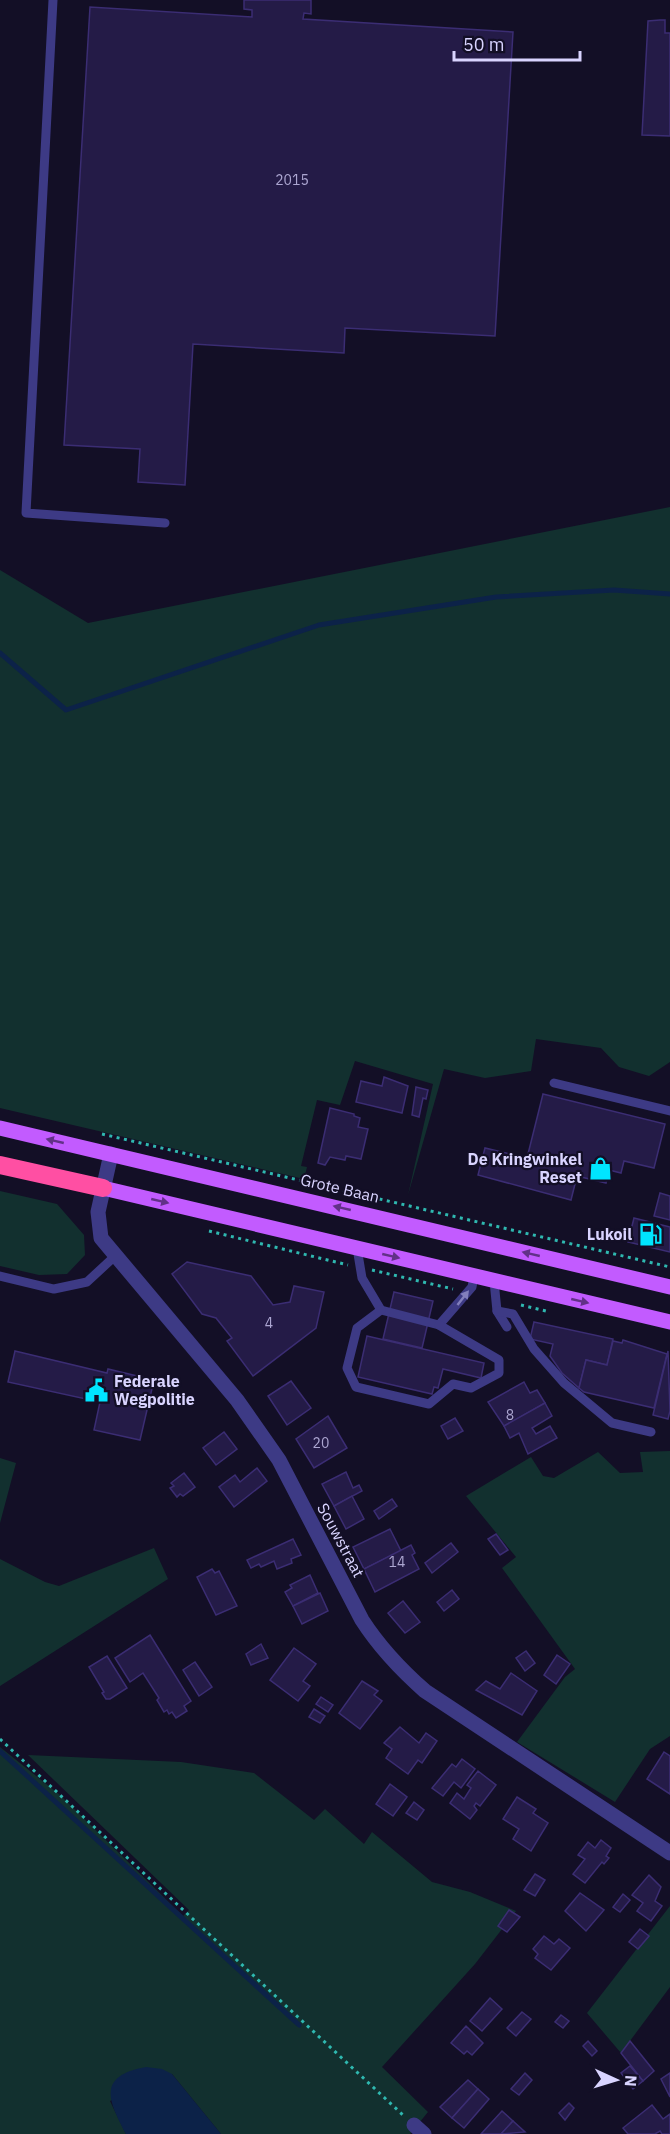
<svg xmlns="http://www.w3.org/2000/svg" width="670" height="2134" viewBox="0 0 670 2134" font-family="'IBM Plex Sans',sans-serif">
  <rect width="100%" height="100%" fill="#130f26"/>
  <g fill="#12302f">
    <path d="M670,507V1062L649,1076L619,1067L601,1048L536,1039L531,1071L485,1078L444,1069L408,1195L433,1084L355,1061L340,1105L317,1100L301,1166L307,1167L304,1179L0,1108V570L88,623Z"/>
    <path d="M0,1191L57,1204L84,1235L85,1255L67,1274L39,1275L0,1266Z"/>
    <path d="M670,1451V1736L650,1749L615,1802L517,1742L565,1677L575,1669L502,1568L516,1557L466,1496L531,1457L543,1476L554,1478L598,1452L620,1473L643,1472L640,1452Z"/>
    <path d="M0,1458L16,1463L0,1523Z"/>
    <path d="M154,1548L168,1579L0,1686V1559L45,1582L59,1586Z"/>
    <path d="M0,1747L60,1795L183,1916L189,1910L28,1755L181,1762L254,1773L314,1820L325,1809L364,1844L372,1832L432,1882L470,1892L516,1911L475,1964L382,2067L428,2112L410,2134H221L172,2074L110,2101L126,2134H0Z"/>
    <path d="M670,1906V1987L621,2053L587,2013Z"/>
  </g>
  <path fill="#0c2248" d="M146,2067L162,2069L172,2074L221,2134H126C109,2101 96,2076 146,2067Z"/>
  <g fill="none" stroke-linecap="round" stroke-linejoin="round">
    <g stroke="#0c2248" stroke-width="5">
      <path d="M0,653L66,710L319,625L496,597L614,590L670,594"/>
      <path d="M0,1751L299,2025"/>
    </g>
  </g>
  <g fill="#241b47" stroke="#3b2d73" stroke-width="1.5">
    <path d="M244,0H311V14L304,13L303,19L513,32L495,336L345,328L344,353L193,344L185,485L138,482L140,449L64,445L90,7L252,17V10L244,9Z"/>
    <path d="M660,20H665V33H670V136L642,135L648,21Z"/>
    <path d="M384,1077L408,1086L402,1113L356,1102L361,1081L382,1086Z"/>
    <path d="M416,1087L428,1090L426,1099L423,1098L419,1117L412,1115Z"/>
    <path d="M543,1094L665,1124L654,1168L624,1161L621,1173L609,1170L606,1183L577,1176L571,1200L478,1175L485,1148L527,1158Z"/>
    <path d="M330,1108L354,1114V1116L360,1118L358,1127L368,1129L361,1159L346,1156L345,1160L330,1157L325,1165L318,1163Z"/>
    <path d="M660,1193L670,1196V1220L654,1216Z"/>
    <path d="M634,1218L670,1227V1252L628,1242Z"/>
    <path d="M187,1262L251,1276L273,1305L290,1302L294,1286L324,1292L316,1328L253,1376L227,1341L232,1338L216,1318L202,1314L172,1274Z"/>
    <path d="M394,1292L433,1301L422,1348L383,1339Z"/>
    <path d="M534,1322L613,1339L607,1365L586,1360L579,1388L562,1373L550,1356L553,1344L530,1339Z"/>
    <path d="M367,1336L484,1363L481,1378L443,1369L438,1388L434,1387L432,1394L358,1377Z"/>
    <path d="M623,1340L667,1354L654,1408L584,1392L579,1388L586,1360L607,1365L613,1341L622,1343Z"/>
    <path d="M15,1351L107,1373L108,1369L154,1380L140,1440L94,1430L100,1402L8,1382Z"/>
    <path d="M668,1351L670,1411L668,1419L653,1415Z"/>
    <path d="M291,1381L311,1408L287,1425L268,1396Z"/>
    <path d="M524,1382L530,1393L537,1390L545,1403L504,1426L488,1402Z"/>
    <path d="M545,1403L552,1416L532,1428L536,1434L550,1426L557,1438L528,1454L519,1433L510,1438L504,1426Z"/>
    <path d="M328,1416L347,1448L314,1468L296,1439Z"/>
    <path d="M455,1418L463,1431L448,1439L441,1426Z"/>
    <path d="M224,1432L237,1449L216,1465L203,1448Z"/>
    <path d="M257,1468L267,1481L234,1507L219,1487L235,1475L240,1482Z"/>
    <path d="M346,1472L353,1488L359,1485L362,1491L334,1506L322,1484Z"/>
    <path d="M184,1473L195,1487L183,1496L180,1494L177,1497L170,1488L174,1486L171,1483Z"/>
    <path d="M352,1496L364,1519L346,1529L334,1506Z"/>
    <path d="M392,1499L397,1506L379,1519L374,1511Z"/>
    <path d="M390,1529L401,1551L364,1569L353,1547Z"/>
    <path d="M496,1534L508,1550L500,1555L488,1539Z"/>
    <path d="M293,1539L301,1555L291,1559L292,1563L277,1569L274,1561L261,1567L259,1564L251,1568L247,1560Z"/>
    <path d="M451,1543L458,1552L432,1573L425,1563Z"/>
    <path d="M411,1545L415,1553L412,1555L419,1569L375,1592L364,1569Z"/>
    <path d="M212,1569L215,1573L219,1571L237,1606L216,1615L197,1577Z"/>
    <path d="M310,1575L318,1593L293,1606L285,1592L292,1588L290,1585Z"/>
    <path d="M452,1590L459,1599L444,1611L437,1602Z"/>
    <path d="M320,1593L328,1611L302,1624L293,1606Z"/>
    <path d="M403,1601L420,1622L405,1633L388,1613Z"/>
    <path d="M150,1635L191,1701L184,1706L187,1711L176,1718L172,1712L169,1714L167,1710L164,1712L157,1700L159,1698L143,1673L130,1682L115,1658Z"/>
    <path d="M261,1644L268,1658L251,1665L246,1654Z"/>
    <path d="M294,1648L316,1664L303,1681L310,1686L298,1701L270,1680Z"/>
    <path d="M526,1651L535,1663L525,1671L516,1658Z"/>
    <path d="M557,1655L570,1664L556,1684L544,1675Z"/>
    <path d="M107,1656L127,1688L110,1699H106L102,1693L104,1692L89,1667Z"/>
    <path d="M195,1662L212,1687L199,1696L183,1670Z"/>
    <path d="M511,1673L537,1691L522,1715L476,1690L486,1681L500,1689Z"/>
    <path d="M362,1681L378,1691L374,1695L382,1701L360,1729L339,1713Z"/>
    <path d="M321,1697L333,1705L328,1712L316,1704Z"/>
    <path d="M314,1709L325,1716L320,1723L309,1717Z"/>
    <path d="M400,1727L419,1743L426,1733L437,1741L422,1763L418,1760L408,1774L386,1758L392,1749L384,1743Z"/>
    <path d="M664,1752L670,1756V1794L647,1779Z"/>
    <path d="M462,1759L475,1769L461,1788L454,1782L443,1796L432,1788L452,1764L456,1767Z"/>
    <path d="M478,1771L496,1785L480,1806L476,1803L474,1806L477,1810L470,1819L450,1803L457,1793L464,1799L471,1788L467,1785Z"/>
    <path d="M390,1784L407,1797L393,1816L376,1804Z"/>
    <path d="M517,1797L536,1809L533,1813L548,1823L531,1851L513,1839L519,1829L503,1819Z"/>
    <path d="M414,1802L424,1810L417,1820L406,1813Z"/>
    <path d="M601,1840L611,1848L606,1856L609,1858L604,1864L602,1862L585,1883L573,1874L585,1859L578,1855L588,1842L595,1848Z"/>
    <path d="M535,1874L545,1880L535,1896L524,1890Z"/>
    <path d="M649,1875L661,1887L655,1901L662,1906L651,1921L637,1911L643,1903L632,1895Z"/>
    <path d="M580,1893L604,1910L586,1931L565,1911Z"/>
    <path d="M623,1894L630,1900L620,1912L613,1907Z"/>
    <path d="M509,1910L520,1917L507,1932L498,1926Z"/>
    <path d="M640,1929L649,1936L638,1949L629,1942Z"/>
    <path d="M544,1936L554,1944L559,1939L570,1948L551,1970L535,1958L538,1954L533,1949Z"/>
    <path d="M490,1998L502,2009L482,2031L470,2021Z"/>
    <path d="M522,2012L531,2019L516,2036L507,2028Z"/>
    <path d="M561,2015L569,2021L563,2028L555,2022Z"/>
    <path d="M466,2026L483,2043L472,2055L467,2051L464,2054L451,2043Z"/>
    <path d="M588,2041L597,2051L592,2056L583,2046Z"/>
    <path d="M630,2041L654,2071L643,2081L621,2053Z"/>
    <path d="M630,2066L643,2081L633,2089L621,2073Z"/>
    <path d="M525,2073L532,2080L519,2095L511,2089Z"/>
    <path d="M670,2073V2097L661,2079Z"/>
    <path d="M468,2080L478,2089L452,2118L440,2107Z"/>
    <path d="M478,2089L489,2099L464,2128L452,2118Z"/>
    <path d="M569,2103L574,2108L565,2120L559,2113Z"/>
    <path d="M652,2105L663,2119L670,2114V2134H662L660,2131L655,2134H628L623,2128Z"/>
    <path d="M502,2111L513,2121L501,2134H481Z"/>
    <path d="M513,2121L525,2132L501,2134Z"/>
  </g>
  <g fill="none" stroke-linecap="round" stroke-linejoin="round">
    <g stroke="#2fb8b0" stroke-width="3" stroke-dasharray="3 4.5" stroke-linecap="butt">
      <path d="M102,1134L670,1267"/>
      <path d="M209,1231L348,1265"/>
      <path d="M372,1270L453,1289"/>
      <path d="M521,1305L550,1312"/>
      <path d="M0,1739L404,2116"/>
    </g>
    <g stroke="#3d3a85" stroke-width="9">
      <path d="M53,0L26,513L165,523"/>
      <path d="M554,1083L670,1111"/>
      <path d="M357,1248L362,1278L381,1310L439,1325L472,1287L474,1276"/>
      <path d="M0,1276L54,1289L87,1282L114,1257"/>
      <path d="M494,1281L497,1311L507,1327"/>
      <path d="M381,1310L357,1328L347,1368L356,1387L429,1404L453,1384L471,1388L499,1373V1360L439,1325"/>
      <path d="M497,1311L513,1314L534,1349L564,1383L612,1423L651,1432"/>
    </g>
    <g stroke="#3d3a85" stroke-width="15">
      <path d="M111,1154L98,1212L101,1238L237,1400L279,1460L362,1620C380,1648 400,1669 425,1691L670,1853"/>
      <path d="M414,2125L424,2134"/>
    </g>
    <g stroke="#c25bff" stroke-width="15">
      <path d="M0,1128L670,1287"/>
      <path d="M103,1188L670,1322"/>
    </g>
    <path stroke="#ff4fa3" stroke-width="18" d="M0,1165L103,1188"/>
  </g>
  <defs><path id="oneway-solid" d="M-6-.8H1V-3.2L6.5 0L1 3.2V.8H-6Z" transform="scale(1.5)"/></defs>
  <g fill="#623188">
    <use href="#oneway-solid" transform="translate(55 1141) rotate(-167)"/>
    <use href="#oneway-solid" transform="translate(160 1201) rotate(13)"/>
    <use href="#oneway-solid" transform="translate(342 1208) rotate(-167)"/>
    <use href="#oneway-solid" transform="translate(531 1254) rotate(-167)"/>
    <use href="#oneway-solid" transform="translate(391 1256) rotate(13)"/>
    <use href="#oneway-solid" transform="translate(580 1301) rotate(13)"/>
  </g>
  <use fill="#837fbc" href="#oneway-solid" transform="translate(463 1298) rotate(-52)"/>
  <defs>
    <symbol id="shop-bare" viewBox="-9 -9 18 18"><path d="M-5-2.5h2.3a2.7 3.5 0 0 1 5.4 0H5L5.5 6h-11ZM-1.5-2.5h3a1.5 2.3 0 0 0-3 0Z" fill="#00e5ff" stroke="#130f26" stroke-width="2.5" paint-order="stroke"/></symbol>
    <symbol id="fuel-bare" viewBox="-9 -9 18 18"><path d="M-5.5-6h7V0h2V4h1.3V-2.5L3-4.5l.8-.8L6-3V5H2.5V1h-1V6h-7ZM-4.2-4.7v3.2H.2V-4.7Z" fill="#00e5ff" stroke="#130f26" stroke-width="2.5" paint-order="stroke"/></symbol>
    <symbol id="civic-bare" viewBox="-9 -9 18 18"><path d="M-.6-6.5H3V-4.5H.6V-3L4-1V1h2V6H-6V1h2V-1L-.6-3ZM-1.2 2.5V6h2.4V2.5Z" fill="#00e5ff" stroke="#130f26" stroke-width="2.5" paint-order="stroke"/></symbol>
  </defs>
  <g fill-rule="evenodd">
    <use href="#shop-bare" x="584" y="1152" width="33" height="33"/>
    <use href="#fuel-bare" x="634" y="1218" width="33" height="33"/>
    <use href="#civic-bare" x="80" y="1374" width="33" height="33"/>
  </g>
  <g text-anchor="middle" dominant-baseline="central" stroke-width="4.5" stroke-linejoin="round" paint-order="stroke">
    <g font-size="14" fill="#aca6d1">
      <text x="292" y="180">2015</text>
      <text x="269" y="1323">4</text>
      <text x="510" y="1415">8</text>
      <text x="321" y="1443">20</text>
      <text x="397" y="1562">14</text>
    </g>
    <g font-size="16" font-weight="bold" fill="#d9d4ff" stroke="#130f26" text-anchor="end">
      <text x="582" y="1159">De Kringwinkel<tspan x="582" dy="18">Reset</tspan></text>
      <text x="632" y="1234">Lukoil</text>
      <text x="114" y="1381" text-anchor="start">Federale<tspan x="114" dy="18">Wegpolitie</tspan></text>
    </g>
    <g font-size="16" fill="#d9d4ff" stroke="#130f26">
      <text transform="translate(340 1188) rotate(13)">Grote Baan</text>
      <text transform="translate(341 1540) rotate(62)">Souwstraat</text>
    </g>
  </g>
  <g transform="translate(616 2080) rotate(94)" stroke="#130f26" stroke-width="4.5" paint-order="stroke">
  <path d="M0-4.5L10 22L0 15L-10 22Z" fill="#d9d4ff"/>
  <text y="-9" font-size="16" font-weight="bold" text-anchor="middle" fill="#d9d4ff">N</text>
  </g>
  <path d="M454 51v9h126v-9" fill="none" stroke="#d9d4ff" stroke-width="3"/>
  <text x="463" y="51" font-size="18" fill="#d9d4ff" stroke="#130f26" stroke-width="4.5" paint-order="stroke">50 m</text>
</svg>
